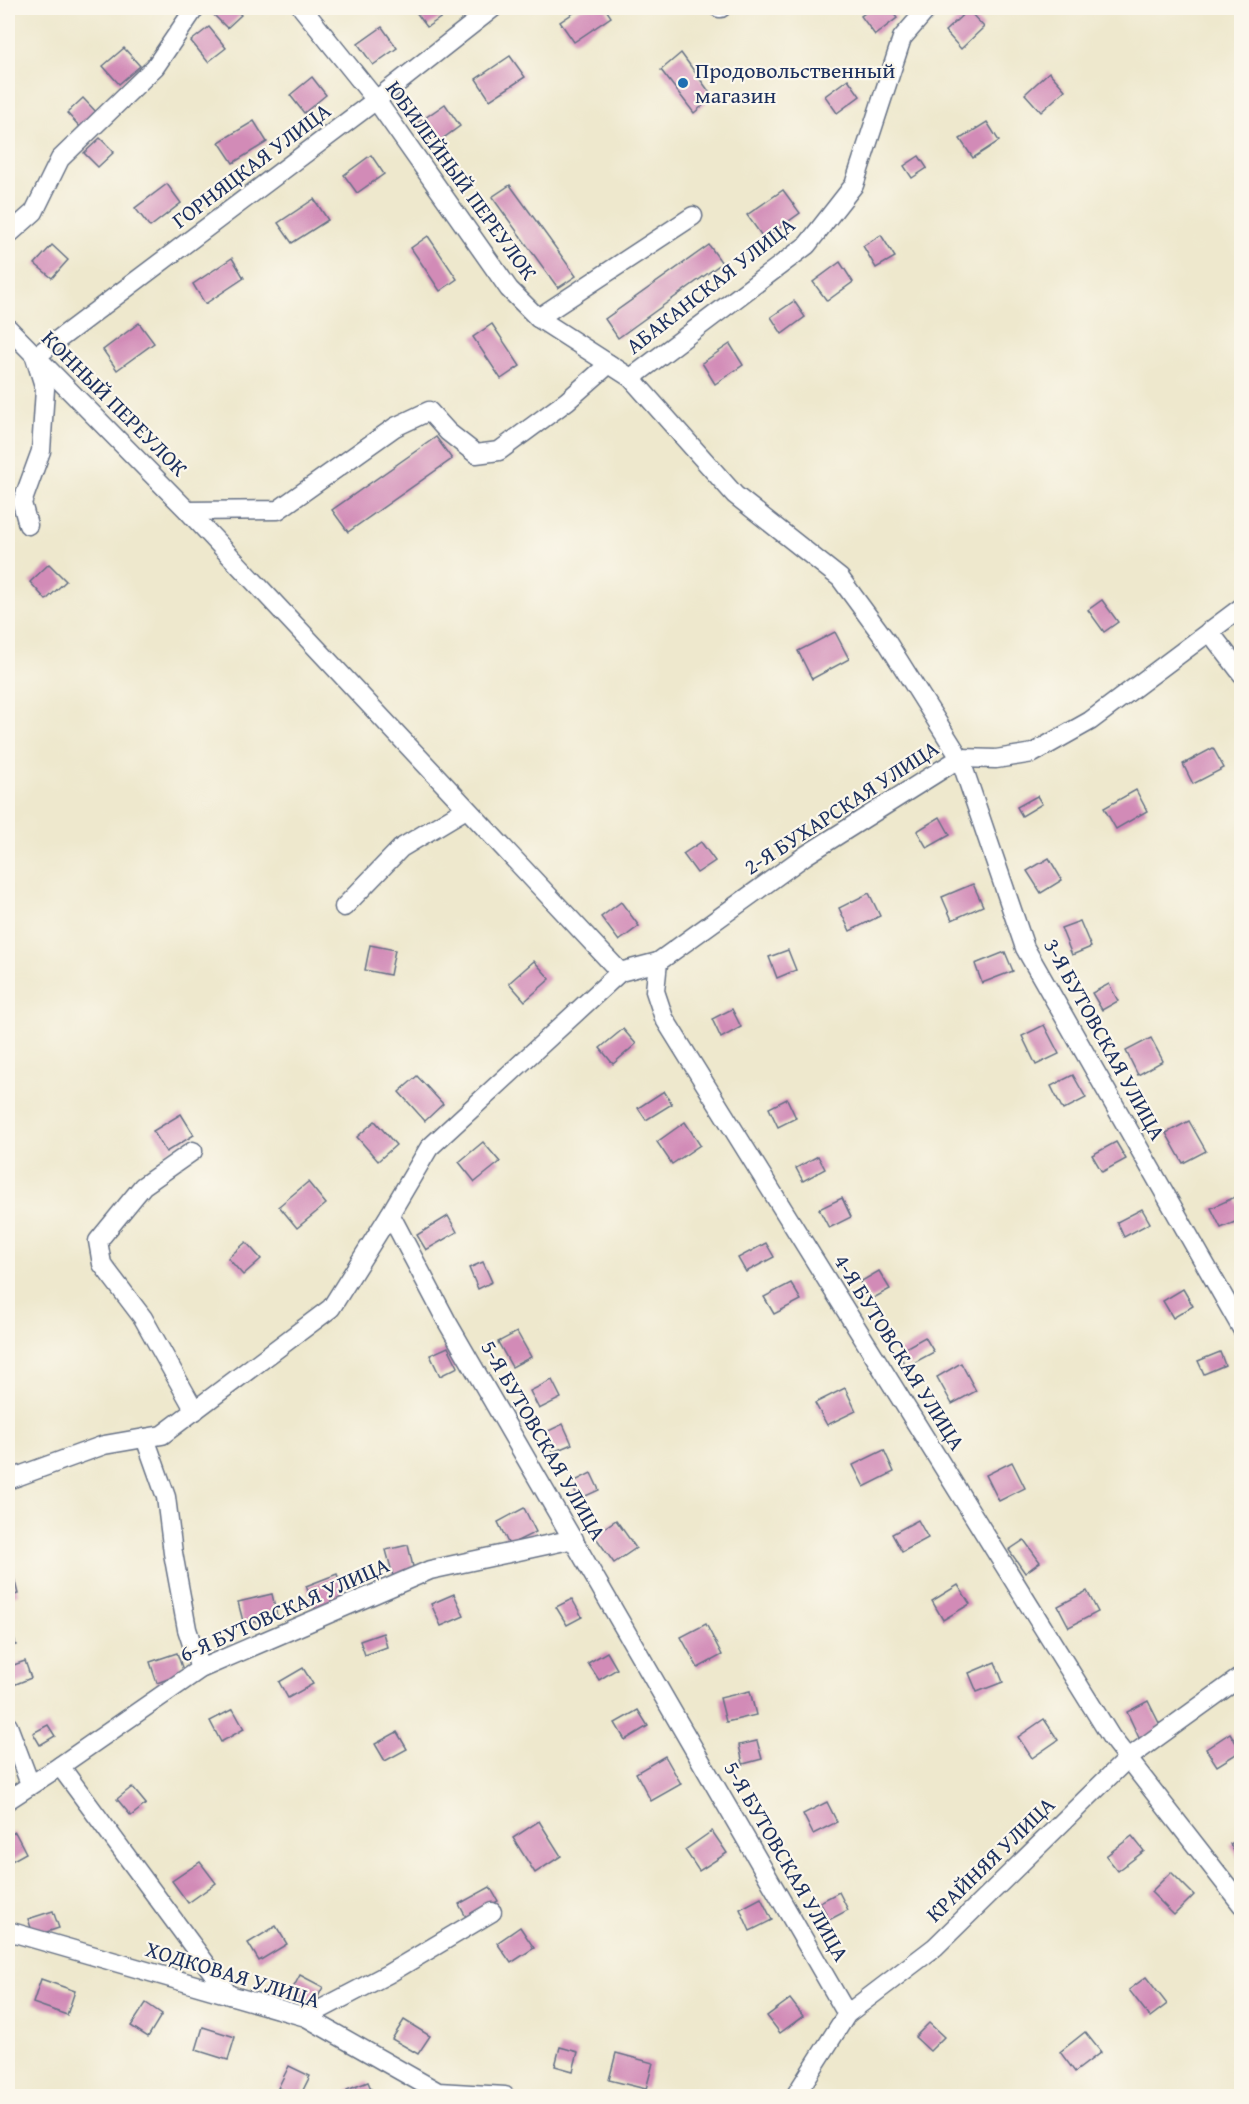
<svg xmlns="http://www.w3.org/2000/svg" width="1249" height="2104" viewBox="0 0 1249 2104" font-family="'Gentium Book Plus',serif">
  <rect width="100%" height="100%" fill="#fbf7ec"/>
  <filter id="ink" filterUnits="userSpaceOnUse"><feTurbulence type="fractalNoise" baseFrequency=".0167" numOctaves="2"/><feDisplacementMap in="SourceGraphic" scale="12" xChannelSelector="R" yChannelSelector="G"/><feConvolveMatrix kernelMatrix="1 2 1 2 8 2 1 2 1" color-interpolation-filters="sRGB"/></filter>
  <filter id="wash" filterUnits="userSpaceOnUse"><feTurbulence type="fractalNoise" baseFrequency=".008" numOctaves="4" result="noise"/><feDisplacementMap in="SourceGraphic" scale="24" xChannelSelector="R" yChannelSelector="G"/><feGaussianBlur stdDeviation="1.35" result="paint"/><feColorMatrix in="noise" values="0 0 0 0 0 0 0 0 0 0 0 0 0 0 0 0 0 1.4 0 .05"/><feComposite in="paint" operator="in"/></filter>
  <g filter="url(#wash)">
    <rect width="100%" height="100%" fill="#eee8cd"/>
    <g id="blocks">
      <g fill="#d28bb7">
        <path d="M216,8H234L241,15L227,28L211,12Z"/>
        <path d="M413,8H455L427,27Z"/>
        <path d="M581,8H605L611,17L574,42L560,22Z"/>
        <path d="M872,8H889L897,18L875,35L861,16Z"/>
        <path d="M968,10L984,27L961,49L945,31Z"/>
        <path d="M209,27L226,48L208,62L191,41Z"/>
        <path d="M382,27L397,48L373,65L358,44Z"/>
        <path d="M124,48L140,66L119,84L103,66Z"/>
        <path d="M681,53L713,97L694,113L661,70Z"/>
        <path d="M510,56L525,77L490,100L476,79Z"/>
        <path d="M1049,72L1065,90L1041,112L1025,94Z"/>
        <path d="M312,77L326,95L304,113L290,95Z"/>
        <path d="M848,79L860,96L837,113L825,96Z"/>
        <path d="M83,98L98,114L82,129L67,113Z"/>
        <path d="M445,104L460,126L431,147L415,125Z"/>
        <path d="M254,121L267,142L233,163L219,142Z"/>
        <path d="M987,122L999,141L973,158L960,139Z"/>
        <path d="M100,138L114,152L98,167L84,153Z"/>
        <path d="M371,155L384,174L357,193L344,175Z"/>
        <path d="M919,156L927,168L912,178L904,166Z"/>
        <path d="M167,184L181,203L150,227L135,208Z"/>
        <path d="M510,185L576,276L558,288L492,197Z"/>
        <path d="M783,190L800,213L764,239L747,215Z"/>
        <path d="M314,199L328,220L292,243L278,223Z"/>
        <path d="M881,235L895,257L876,268L863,246Z"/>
        <path d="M428,236L457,279L440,291L411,248Z"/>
        <path d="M52,245L68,260L52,278L35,264Z"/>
        <path d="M709,245L722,263L618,338L605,319Z"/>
        <path d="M232,258L244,278L205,304L193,284Z"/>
        <path d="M840,262L853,282L827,301L813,282Z"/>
        <path d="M794,301L805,317L782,334L771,317Z"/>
        <path d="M139,323L154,343L117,370L103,350Z"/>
        <path d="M492,324L520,366L501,379L473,337Z"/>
        <path d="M730,344L743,365L715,384L702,363Z"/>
        <path d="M436,437L452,459L348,532L332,510Z"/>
        <path d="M49,564L66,581L46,600L30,582Z"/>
        <path d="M1102,600L1118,622L1104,632L1088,610Z"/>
        <path d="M835,632L849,659L812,679L798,651Z"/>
        <path d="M1213,748L1224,768L1193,784L1183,764Z"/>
        <path d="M1136,790L1147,811L1116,829L1104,808Z"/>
        <path d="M1037,796L1042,804L1022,816L1017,807Z"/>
        <path d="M940,817L950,835L927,848L917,831Z"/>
        <path d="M701,842L715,861L697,873L683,854Z"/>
        <path d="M1049,858L1062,880L1041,893L1027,871Z"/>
        <path d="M973,884L983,906L952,920L942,897Z"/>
        <path d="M869,893L880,916L850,931L839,908Z"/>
        <path d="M621,902L639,926L619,941L601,917Z"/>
        <path d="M1080,921L1091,947L1072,955L1061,928Z"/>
        <path d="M370,945L395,950L390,975L365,970Z"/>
        <path d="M788,950L796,970L777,978L769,957Z"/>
        <path d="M1005,952L1013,971L982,983L975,964Z"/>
        <path d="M534,961L550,979L525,1001L509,983Z"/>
        <path d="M1109,984L1118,1001L1102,1010L1092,993Z"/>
        <path d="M732,1009L741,1027L721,1038L712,1019Z"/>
        <path d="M1044,1025L1059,1054L1036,1065L1022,1036Z"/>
        <path d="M623,1029L636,1044L613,1064L600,1048Z"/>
        <path d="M1151,1038L1163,1061L1138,1075L1126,1051Z"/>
        <path d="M1073,1075L1086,1098L1063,1110L1051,1086Z"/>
        <path d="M417,1076L443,1104L425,1121L399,1092Z"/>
        <path d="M664,1091L672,1104L646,1120L638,1108Z"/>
        <path d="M787,1099L796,1118L778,1127L769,1108Z"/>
        <path d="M181,1114L194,1135L166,1152L153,1131Z"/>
        <path d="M375,1121L396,1145L378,1161L357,1137Z"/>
        <path d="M1189,1121L1206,1151L1183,1163L1166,1133Z"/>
        <path d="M685,1122L700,1145L672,1164L657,1142Z"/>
        <path d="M483,1142L500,1162L475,1182L459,1162Z"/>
        <path d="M1116,1142L1126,1159L1102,1172L1092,1155Z"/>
        <path d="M818,1156L825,1169L803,1181L796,1168Z"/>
        <path d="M308,1182L326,1204L297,1228L279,1206Z"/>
        <path d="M1235,1197L1242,1211V1219L1221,1228L1211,1208Z"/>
        <path d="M842,1198L851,1217L829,1228L819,1209Z"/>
        <path d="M1142,1209L1150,1223L1124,1237L1117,1222Z"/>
        <path d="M448,1216L457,1232L426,1250L417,1235Z"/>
        <path d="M246,1242L261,1259L243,1275L228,1258Z"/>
        <path d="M766,1243L774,1257L746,1272L738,1258Z"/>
        <path d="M483,1262L492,1282L478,1289L469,1268Z"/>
        <path d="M879,1271L890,1289L870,1300L860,1282Z"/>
        <path d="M791,1283L801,1300L774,1314L764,1297Z"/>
        <path d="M1183,1289L1193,1306L1173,1318L1163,1301Z"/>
        <path d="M517,1332L531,1357L512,1367L498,1342Z"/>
        <path d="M925,1337L934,1352L906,1367L898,1352Z"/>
        <path d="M448,1347L458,1367L440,1376L430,1355Z"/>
        <path d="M1220,1352L1225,1365L1204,1374L1198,1361Z"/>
        <path d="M961,1363L976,1391L952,1404L937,1377Z"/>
        <path d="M552,1380L561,1398L539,1409L530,1391Z"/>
        <path d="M845,1388L856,1411L827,1425L815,1403Z"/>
        <path d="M563,1424L572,1444L553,1452L544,1433Z"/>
        <path d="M884,1450L894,1472L864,1487L853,1465Z"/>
        <path d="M1012,1462L1025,1488L999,1501L986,1475Z"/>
        <path d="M591,1473L599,1490L579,1499L571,1483Z"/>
        <path d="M524,1508L536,1532L509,1545L498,1522Z"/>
        <path d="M616,1520L636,1548L614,1563L594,1535Z"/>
        <path d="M918,1520L928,1538L902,1552L892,1534Z"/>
        <path d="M1024,1540L1040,1562L1025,1573L1009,1550Z"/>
        <path d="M408,1545L414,1571L393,1576L386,1550Z"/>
        <path d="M12,1570L18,1594L8,1597V1571Z"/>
        <path d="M337,1574L346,1598L316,1610L306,1586Z"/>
        <path d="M958,1585L970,1604L943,1620L932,1601Z"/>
        <path d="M1087,1591L1098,1612L1069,1627L1058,1606Z"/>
        <path d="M272,1594L277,1616L244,1625L238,1602Z"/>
        <path d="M454,1594L464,1616L441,1626L431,1604Z"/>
        <path d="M572,1599L582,1617L567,1625L556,1607Z"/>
        <path d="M706,1624L722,1655L698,1668L681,1637Z"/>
        <path d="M12,1630L16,1645L8,1647V1631Z"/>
        <path d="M383,1633L387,1647L365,1655L360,1641Z"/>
        <path d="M607,1652L617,1669L599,1680L588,1663Z"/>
        <path d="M177,1653L184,1673L157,1683L150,1662Z"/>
        <path d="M25,1661L31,1678L11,1686L8,1677V1667Z"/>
        <path d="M995,1662L1003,1682L977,1692L969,1673Z"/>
        <path d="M303,1668L313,1684L288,1698L279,1682Z"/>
        <path d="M750,1691L756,1715L726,1722L720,1698Z"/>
        <path d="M1148,1701L1162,1729L1140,1740L1127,1712Z"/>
        <path d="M233,1709L244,1729L221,1742L210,1721Z"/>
        <path d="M638,1710L648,1726L625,1740L615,1723Z"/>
        <path d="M1044,1719L1058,1740L1032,1758L1018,1737Z"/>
        <path d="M48,1725L55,1736L40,1745L33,1733Z"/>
        <path d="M397,1732L407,1749L385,1761L375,1744Z"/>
        <path d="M1230,1733L1241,1751L1217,1766L1206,1749Z"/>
        <path d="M757,1741L762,1759L743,1764L739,1745Z"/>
        <path d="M665,1756L681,1784L651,1801L636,1773Z"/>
        <path d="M132,1787L146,1804L131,1816L117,1799Z"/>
        <path d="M827,1802L837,1822L813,1834L803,1814Z"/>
        <path d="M539,1821L561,1856L535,1873L513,1838Z"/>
        <path d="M712,1831L727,1853L699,1871L685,1850Z"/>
        <path d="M15,1832L26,1853L8,1863V1836Z"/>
        <path d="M1132,1836L1144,1851L1118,1871L1106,1856Z"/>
        <path d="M1242,1838V1865L1230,1844Z"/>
        <path d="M200,1862L216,1883L188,1903L172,1881Z"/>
        <path d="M1171,1872L1194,1895L1174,1915L1151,1892Z"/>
        <path d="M490,1887L498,1901L467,1919L459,1904Z"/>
        <path d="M839,1892L848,1910L829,1920L820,1902Z"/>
        <path d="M761,1898L772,1920L750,1931L740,1909Z"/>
        <path d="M53,1911L59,1928L34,1936L28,1919Z"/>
        <path d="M276,1926L287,1944L259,1961L248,1943Z"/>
        <path d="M520,1927L534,1948L511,1963L497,1943Z"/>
        <path d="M300,1975L323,1987L313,2006L290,1994Z"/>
        <path d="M1146,1977L1167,2004L1150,2017L1129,1990Z"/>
        <path d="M41,1979L75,1991L67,2015L33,2003Z"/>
        <path d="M790,1999L803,2016L780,2033L767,2016Z"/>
        <path d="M146,2003L162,2014L148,2037L131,2026Z"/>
        <path d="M404,2020L430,2036L418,2054L392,2039Z"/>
        <path d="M929,2023L944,2037L930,2051L915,2037Z"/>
        <path d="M203,2027L235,2037L228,2060L196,2050Z"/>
        <path d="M1085,2032L1101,2052L1075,2072L1060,2052Z"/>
        <path d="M560,2047L578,2052L573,2071L555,2066Z"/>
        <path d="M616,2053L653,2063L646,2089L609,2080Z"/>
        <path d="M289,2066L310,2076L300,2096L278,2088Z"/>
        <path d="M1242,2070V2083L1236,2072Z"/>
        <path d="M368,2082L374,2096H350L347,2090Z"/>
      </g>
    </g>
  </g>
  <g filter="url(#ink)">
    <use href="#blocks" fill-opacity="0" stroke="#657085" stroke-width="1.5"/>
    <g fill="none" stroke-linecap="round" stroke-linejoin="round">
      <defs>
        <g id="minor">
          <path d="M302,8L376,100L509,289L538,318L631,378L735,495L840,578L887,642L960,758L1025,948L1242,1329"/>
          <path d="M719,8H721"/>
          <path d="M8,235L34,212L60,159L155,67L195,8"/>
          <path d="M538,318L693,216"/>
          <path d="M8,328L188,511L620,972"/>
          <path d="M631,378L807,245L854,185L902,38L928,8"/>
          <path d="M188,511L278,510L395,427L429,411L448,432L476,454L499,451L567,401L609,364"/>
          <path d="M28,525L22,503L41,451L45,389L35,357L376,100L493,8"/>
          <path d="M1209,631L1242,674"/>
          <path d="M344,907L401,848L466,809"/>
          <path d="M658,962L655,991L664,1018L1111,1737L1242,1905"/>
          <path d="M193,1151L143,1186L98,1241L102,1264L143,1318L195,1411"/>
          <path d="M145,1438L166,1497L173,1553L187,1629L200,1669"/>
          <path d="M8,1480L104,1445L162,1435L331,1308L390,1214"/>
          <path d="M8,1726L30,1784"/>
          <path d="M60,1766L229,1995"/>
          <path d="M8,1800L60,1766L200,1669L430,1570L574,1539"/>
          <path d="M8,1931L306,2017L438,2092L505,2096"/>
          <path d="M847,2014L446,1320L390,1214L429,1148L620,972L658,962L806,855L960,758L996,759L1033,753L1090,721L1242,607"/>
          <path d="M306,2017L388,1974L492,1912"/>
          <path d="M795,2096L847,2014L935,1947L1127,1759L1242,1676"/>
        </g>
      </defs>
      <use href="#minor" stroke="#657085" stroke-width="21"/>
      <use href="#minor" stroke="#fff" stroke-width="18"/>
    </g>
  </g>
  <circle fill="#1f6fb2" stroke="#fbf7ec" stroke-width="2" cx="683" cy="83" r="6"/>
  <g text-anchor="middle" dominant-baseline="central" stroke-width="4.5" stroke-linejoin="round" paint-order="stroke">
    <g font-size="22" fill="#1b2f5e" stroke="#fbf7ec" text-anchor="start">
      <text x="695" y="70">Продовольственный<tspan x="695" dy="25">магазин</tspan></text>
    </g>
    <g font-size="22" fill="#1b2f5e" stroke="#fbf7ec">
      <text transform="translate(251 165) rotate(-37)">ГОРНЯЦКАЯ УЛИЦА</text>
      <text transform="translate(462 180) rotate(54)">ЮБИЛЕЙНЫЙ ПЕРЕУЛОК</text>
      <text transform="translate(710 285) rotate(-38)">АБАКАНСКАЯ УЛИЦА</text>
      <text transform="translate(115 403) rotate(45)">КОННЫЙ ПЕРЕУЛОК</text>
      <text transform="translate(841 807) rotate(-33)">2-Я БУХАРСКАЯ УЛИЦА</text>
      <text transform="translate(1105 1039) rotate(61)">3-Я БУТОВСКАЯ УЛИЦА</text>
      <text transform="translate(900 1352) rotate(58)">4-Я БУТОВСКАЯ УЛИЦА</text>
      <text transform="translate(544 1440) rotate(60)">5-Я БУТОВСКАЯ УЛИЦА</text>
      <text transform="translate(284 1609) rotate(-24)">6-Я БУТОВСКАЯ УЛИЦА</text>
      <text transform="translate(990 1859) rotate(-44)">КРАЙНЯЯ УЛИЦА</text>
      <text transform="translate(787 1861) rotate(60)">5-Я БУТОВСКАЯ УЛИЦА</text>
      <text transform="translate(233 1974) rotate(17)">ХОДКОВАЯ УЛИЦА</text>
    </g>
  </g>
  <rect width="1249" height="2104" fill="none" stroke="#fbf7ec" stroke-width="30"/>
</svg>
